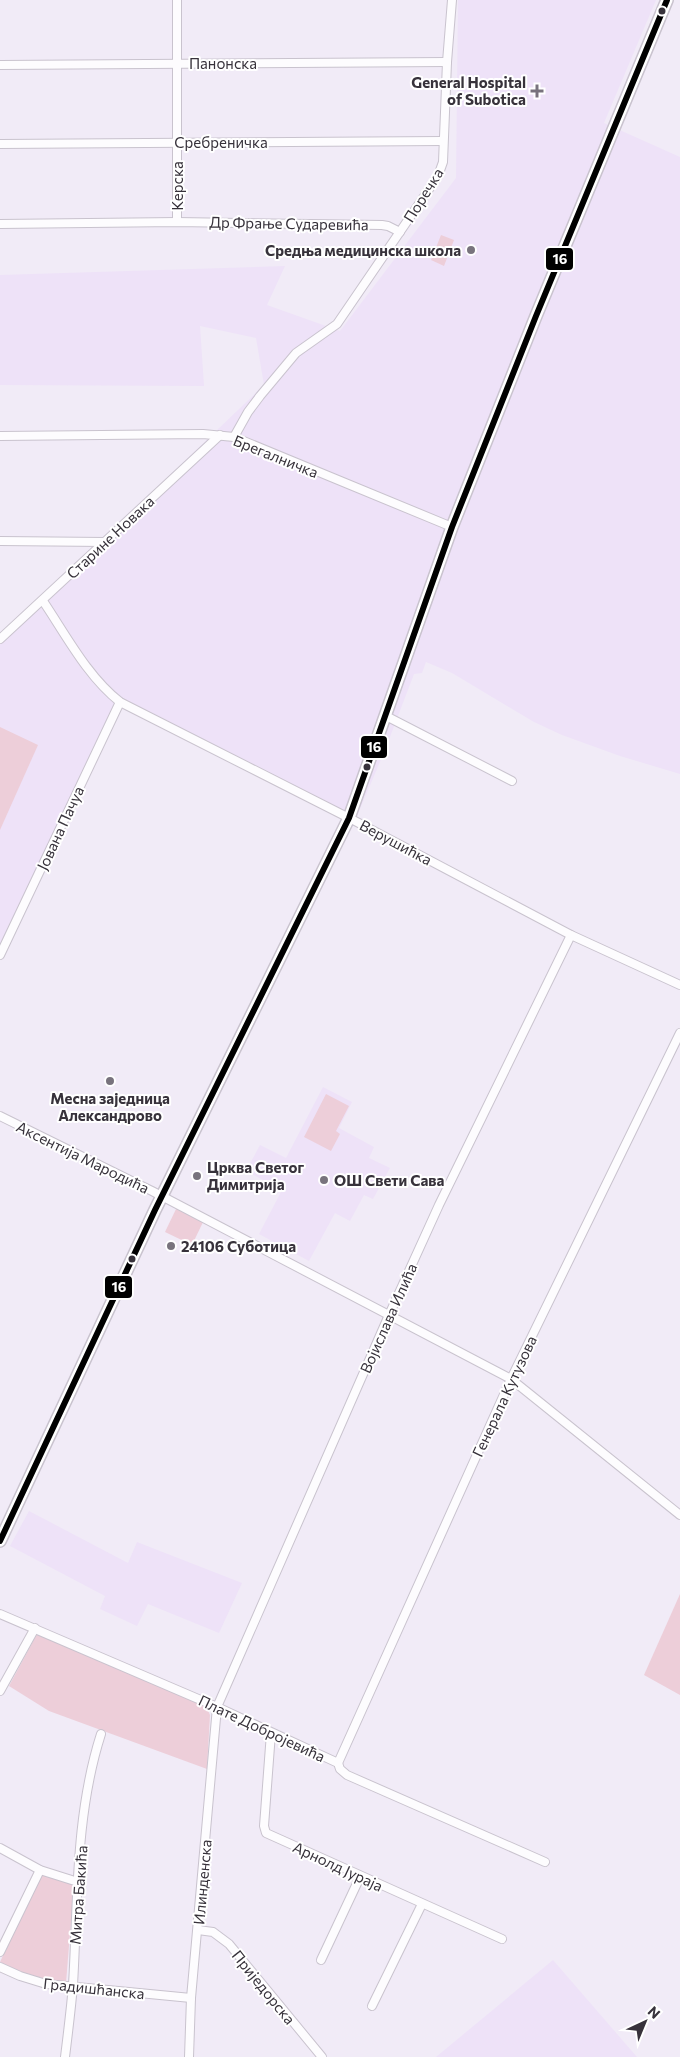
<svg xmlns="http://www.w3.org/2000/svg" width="680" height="2057" viewBox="0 0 680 2057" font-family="Commissioner,sans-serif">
  <rect width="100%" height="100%" fill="#f1ebf7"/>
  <g fill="#eee2f8">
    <path d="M458,0H656L604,123L680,157V774L620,756L562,735L534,722L452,673L426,662L422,673L414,674L385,750L355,821L120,702L0,955V638L264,385L256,338L200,326L204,386L0,385V275L285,266L267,305L340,331L456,178Z"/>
    <path d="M323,1087L352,1102L339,1128L374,1147L369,1158L390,1168L373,1199L364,1195L350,1221L335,1213L309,1261L259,1234L282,1190L246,1171L260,1145L286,1158Z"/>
    <path d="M29,1511L128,1563L137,1542L242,1583L219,1633L148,1604L137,1626L100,1609L105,1596L10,1546Z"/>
    <path d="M553,1960L637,2057H436Z"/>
  </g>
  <g fill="#edced9">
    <path d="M441,235L454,240L444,266L431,260Z"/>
    <path d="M0,727L38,745L0,830Z"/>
    <path d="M326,1094L349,1106L336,1131L340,1134L331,1151L304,1137Z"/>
    <path d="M177,1207L204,1220L192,1245L165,1232Z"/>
    <path d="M680,1594V1695L644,1675Z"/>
    <path d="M37,1634L206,1706L210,1715L207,1769L49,1711L9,1686Z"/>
    <path d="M41,1874L74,1884L66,1983L36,1979L0,1962Z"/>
  </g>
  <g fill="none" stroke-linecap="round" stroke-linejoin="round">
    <defs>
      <g id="street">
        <path d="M177,0V222"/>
        <path d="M0,65L447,62"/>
        <path d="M0,144L443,141"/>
        <path d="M0,224L177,222L382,225L388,226L400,232"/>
        <path d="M0,436L203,434L234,437L452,527"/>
        <path d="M234,437L248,412L260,396L296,353L337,324L438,176L443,162L447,62L452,0"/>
        <path d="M0,541L105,542"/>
        <path d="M43,601C66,635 87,676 120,702L355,821L571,935L680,985"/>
        <path d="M0,639L220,435"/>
        <path d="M386,716L512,781"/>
        <path d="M0,955L120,702"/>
        <path d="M0,1116L152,1191L511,1379L680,1515"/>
        <path d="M0,1614L217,1707L338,1763L340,1769L347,1775L545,1862"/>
        <path d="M0,1691L35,1628"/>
        <path d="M271,1733L264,1826L266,1833L502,1939"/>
        <path d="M338,1763L511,1379L680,1033"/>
        <path d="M0,1848L40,1870L78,1882"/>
        <path d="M198,1930L213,1932L229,1944L322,2057"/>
        <path d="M0,1952L40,1870"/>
        <path d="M321,1960L360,1877"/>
        <path d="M0,1967L20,1976L46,1984L191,1998"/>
        <path d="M372,2006L422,1904"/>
        <path d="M65,2057C68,2033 71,2009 73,1985C78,1901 75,1815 101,1734"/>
        <path d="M189,2057L191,1998L217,1707L389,1315L439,1205L571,935"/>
      </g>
      <path id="secondary" d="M0,1541L155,1210L349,818L452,527L536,316L667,0"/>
    </defs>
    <use href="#street" stroke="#c9c3ce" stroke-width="10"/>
    <use href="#secondary" stroke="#c9c3ce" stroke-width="14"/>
    <use href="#street" stroke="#fdfcfe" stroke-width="8"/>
    <use href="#secondary" stroke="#fdfcfe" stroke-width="11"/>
    <defs>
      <path id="bus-1" d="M0,1541L155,1210L349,818L452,527L536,316L667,0"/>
    </defs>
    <use href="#bus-1" stroke="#fff" stroke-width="10"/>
    <use href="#bus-1" stroke="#000" stroke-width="6"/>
  </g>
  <g fill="#37323b" stroke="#fff" stroke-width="2">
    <circle cx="662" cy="11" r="4.5"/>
    <circle cx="367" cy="767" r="4.5"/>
    <circle cx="132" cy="1259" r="4.5"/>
  </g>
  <g fill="#78737d" stroke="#fff" stroke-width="2">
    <path d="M534.5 83.5h5v5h5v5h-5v5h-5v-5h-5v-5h5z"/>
    <circle cx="471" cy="250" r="5"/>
    <circle cx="110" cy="1081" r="5"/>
    <circle cx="197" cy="1176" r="5"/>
    <circle cx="324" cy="1180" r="5"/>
    <circle cx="171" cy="1246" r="5"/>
  </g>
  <g text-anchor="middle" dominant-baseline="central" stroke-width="4" stroke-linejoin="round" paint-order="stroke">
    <g font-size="15" fill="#37323b" stroke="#fff">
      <text x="223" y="63">Панонска</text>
      <text x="221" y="142">Сребреничка</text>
      <text transform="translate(177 186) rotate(-90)">Керска</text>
      <text transform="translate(423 195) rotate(-58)">Поречка</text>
      <text transform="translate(289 223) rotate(1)">Др Фрање Сударевића</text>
      <text transform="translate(276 456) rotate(22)">Брегалничка</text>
      <text transform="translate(110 537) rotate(-43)">Старине Новака</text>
      <text transform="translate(60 828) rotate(-65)">Јована Пачуа</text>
      <text transform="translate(396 842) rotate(28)">Верушићка</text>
      <text transform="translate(83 1157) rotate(26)">Аксентија Мародића</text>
      <text transform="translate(388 1318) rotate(-66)">Војислава Илића</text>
      <text transform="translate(504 1396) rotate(-65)">Генерала Кутузова</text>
      <text transform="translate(262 1728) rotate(25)">Плате Добројевића</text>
      <text transform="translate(338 1866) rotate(25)">Арнолд Јураја</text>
      <text transform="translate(202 1882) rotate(-85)">Илинденска</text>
      <text transform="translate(78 1895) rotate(-86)">Митра Бакића</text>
      <text transform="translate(264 1987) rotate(51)">Приједорска</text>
      <text transform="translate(94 1988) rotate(6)">Градишћанска</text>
    </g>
    <g font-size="15" font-weight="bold" fill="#37323b" stroke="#fff" text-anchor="start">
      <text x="526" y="82" text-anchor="end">General Hospital<tspan x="526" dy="17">of Subotica</tspan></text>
      <text x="461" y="250" text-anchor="end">Средња медицинска школа</text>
      <text x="110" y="1098" text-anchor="middle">Месна заједница<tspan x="110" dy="17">Александрово</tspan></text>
      <text x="207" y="1167">Црква Светог<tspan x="207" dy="17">Димитрија</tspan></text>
      <text x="334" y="1180">ОШ Свети Сава</text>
      <text x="181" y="1246">24106 Суботица</text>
    </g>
  </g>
  <g stroke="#fff" stroke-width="2">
    <rect x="545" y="247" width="29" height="24" rx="5" fill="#000"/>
    <rect x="360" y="735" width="28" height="24" rx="5" fill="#000"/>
    <rect x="104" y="1275" width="29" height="24" rx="5" fill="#000"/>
  </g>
  <g font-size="14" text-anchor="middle" font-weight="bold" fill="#fff">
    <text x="560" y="264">16</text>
    <text x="374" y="752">16</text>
    <text x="119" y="1292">16</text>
  </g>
  <g transform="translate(645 2022) rotate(44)" stroke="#ffffff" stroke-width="4" paint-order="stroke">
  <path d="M0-4L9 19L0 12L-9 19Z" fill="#37323b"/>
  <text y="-8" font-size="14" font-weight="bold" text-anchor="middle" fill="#37323b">N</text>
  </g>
</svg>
